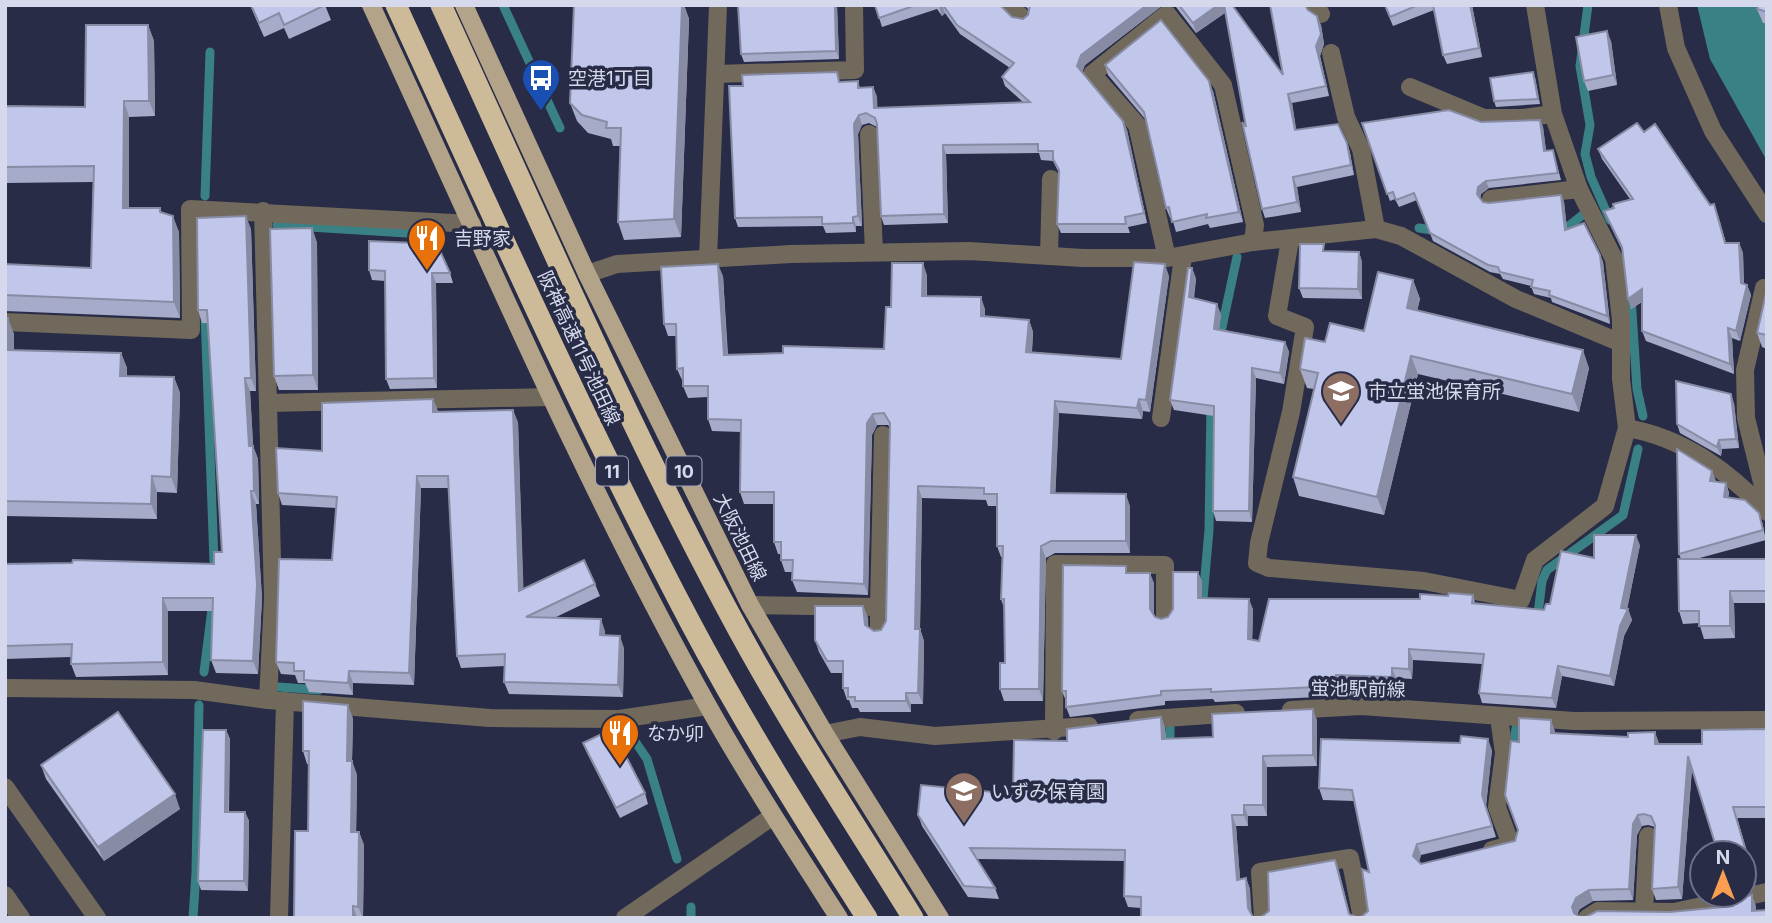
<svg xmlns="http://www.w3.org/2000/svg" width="1772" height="923" viewBox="0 0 1772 923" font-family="Inter,'Noto Sans JP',sans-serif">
  <rect width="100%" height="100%" fill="#282c47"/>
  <path fill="#3a8186" d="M1697,5H1767L1763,23L1767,24V161L1710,59Z"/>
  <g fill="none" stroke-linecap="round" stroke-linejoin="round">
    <g stroke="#3a8186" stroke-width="9">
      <path d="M503,5L560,128"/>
      <path d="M1588,5L1580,66L1590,125L1585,154L1591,177L1610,220"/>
      <path d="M205,196L210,52"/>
      <path d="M277,225L439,235"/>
      <path d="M1419,228L1438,231"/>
      <path d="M1555,232L1570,225L1590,209"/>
      <path d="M1631,297L1637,389L1643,416"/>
      <path d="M205,314L214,562"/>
      <path d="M1219,341L1237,257"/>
      <path d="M1202,610L1209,530L1211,404"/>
      <path d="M1537,622L1542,581L1547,570L1623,515L1638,449"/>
      <path d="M204,672L213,601"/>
      <path d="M279,687L319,690"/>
      <path d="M1170,727V750"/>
      <path d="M628,731L647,759L677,859"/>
      <path d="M1514,741L1516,728"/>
      <path d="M691,907V918"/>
      <path d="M193,918L196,873L199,705"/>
    </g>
    <g stroke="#71695c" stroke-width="18">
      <path d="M1008,5L1023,18"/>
      <path d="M1316,5L1321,14"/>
      <path d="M1668,5L1676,48L1713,131L1767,214"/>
      <path d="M1331,53L1346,117L1361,149L1376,229"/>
      <path d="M716,74L855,70L854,5"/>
      <path d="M1410,87L1484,118H1522L1553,114"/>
      <path d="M869,134L874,252"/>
      <path d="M1491,199L1579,189"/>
      <path d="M263,211L273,598L268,700"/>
      <path d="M1290,240L1277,316L1305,327L1291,412L1259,543L1257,563L1269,568L1424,581L1521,600L1535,560L1605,506L1627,428L1621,379V320L1614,259L1579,189L1553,114L1535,5"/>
      <path d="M1049,256L1051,179"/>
      <path d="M1167,258L1137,125L1092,74L1167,14L1223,85L1255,225L1253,242"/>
      <path d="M708,259L718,5"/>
      <path d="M587,274L617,264L791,254L969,251L1083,258H1167L1253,242L1376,229L1401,236L1516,299L1621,343"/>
      <path d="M1764,288L1745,370L1746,418L1767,502"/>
      <path d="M5,322L191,330L190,209L472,224"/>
      <path d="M268,403L551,397"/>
      <path d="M1161,418L1183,257"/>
      <path d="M1627,428C1684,438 1728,471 1767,512"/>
      <path d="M750,605L879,607L883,435"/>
      <path d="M879,607V632"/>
      <path d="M5,688L194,690L268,700L490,718L619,719L708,706"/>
      <path d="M1291,710L1361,706L1574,721L1767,720"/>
      <path d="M1138,720L1236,713"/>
      <path d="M1054,731L1055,564L1165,565V618"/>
      <path d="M825,734L860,727L935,736L1089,726"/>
      <path d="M5,787L97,918"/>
      <path d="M1492,850L1511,845L1497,807L1504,753L1499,717"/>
      <path d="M5,895L21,918"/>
      <path d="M1644,912L1648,836"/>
      <path d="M279,918L285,701"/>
      <path d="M625,918L773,816"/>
      <path d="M1263,918L1260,872L1350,858L1362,918"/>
      <path d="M1587,918L1598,911L1674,912L1767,892"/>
    </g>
    <g stroke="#b3a388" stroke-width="18">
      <path d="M371,5C480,240 582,480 708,706C749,779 794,848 839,918"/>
      <path d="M464,5L587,274L750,605L825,734L940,918"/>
    </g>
    <g stroke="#cdba99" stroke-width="21">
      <path d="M396,5C491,212 584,421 690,622C744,724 805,821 867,918"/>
      <path d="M441,5C534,207 622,413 727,609C783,715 850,816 913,918"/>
    </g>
  </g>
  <g fill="#a6abc9">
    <path d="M250,5H325L331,20L289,39L284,28L264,37Z"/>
    <path d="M574,5H684L689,19L681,237L624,240L618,222L620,146H613L611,139L588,133L577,121L570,103Z"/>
    <path d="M738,5H837L839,59L744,62L741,54Z"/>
    <path d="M875,5H1000L1012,17L1023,19L1028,15L1029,10L1024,5H1163L1085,65L1082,72L1123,121L1127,130L1147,223L1128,227L1130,233H1061L1057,224L1059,173L1053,161L1041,160L1039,153L946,154L948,223L884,225L881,216L877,127L869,123L862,125L858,134L862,226H856V232L826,233L823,226L738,227L735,218L743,86L858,81L860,88L873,87L877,97V108L1023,102L1005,86L1002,77L1010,68L960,34L945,13L942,16L937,9L882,27Z"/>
    <path d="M1172,5H1232L1283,75L1308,10L1321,25L1324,44L1320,56L1329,96L1292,103L1296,130L1347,143L1350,153L1354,175L1297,187L1301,212L1265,218L1262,209L1225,13L1196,33L1176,7Z"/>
    <path d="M1384,5H1472L1482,57L1447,64L1443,55L1434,10L1393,26Z"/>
    <path d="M1767,5V24L1763,23L1757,9Z"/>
    <path d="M148,25L154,41L155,116L129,117V208H160L162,213L179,232L180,318L5,311V264L91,268L93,182L5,183V106L85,107Z"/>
    <path d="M1611,41L1617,85L1588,91L1584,81Z"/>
    <path d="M1105,65L1213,91L1243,222L1210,228L1208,224L1176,232L1172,218H1170L1166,208L1146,120L1108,75Z"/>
    <path d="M1535,77L1540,104L1496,107L1494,101Z"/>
    <path d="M1540,120L1543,127L1546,151L1553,150L1561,180L1489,188L1481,194L1480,198L1483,202L1489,203L1561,195L1564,202L1567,230L1600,255L1603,262L1610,324L1552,302L1551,298L1534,294L1531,286L1503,279L1500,274L1490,272L1433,241L1417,200L1399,207L1395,199L1390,201L1362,123L1481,122Z"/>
    <path d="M1644,132L1718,215L1726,243H1739L1743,253L1744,284L1747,285L1751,295L1740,341L1732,338L1734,374L1646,341L1642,331V302L1631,309L1622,250L1604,211L1630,199L1602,159L1598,149Z"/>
    <path d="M312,228L317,243L318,390H279L274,376Z"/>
    <path d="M251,229L256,391H250L253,446L258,459L259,504H256L262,598L258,674L216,673L211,660L212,611H168V675L76,677L71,664V657L5,659V564H214L222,552L208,323H202L198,310Z"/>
    <path d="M1359,252L1362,262V299L1303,298L1299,288Z"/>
    <path d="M1192,268L1196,279L1194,298L1221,314L1219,329L1285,342L1289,352L1284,384L1256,378L1252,522L1216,521L1213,511L1214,416L1174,410L1170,400Z"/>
    <path d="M369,270L450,273L453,283H436L437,388L390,389L386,379L385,281L372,280Z"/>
    <path d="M927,275V296L985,309V317L1029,320L1033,332L1032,352L1121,359L1169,276L1150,412L1143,411L1142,419L1059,413L1055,494L1130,506V553H1055L1046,558L1043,701H1004L1000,689L1005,663L1004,608L1001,599L1002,557H1001L997,546V506H988L986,500L922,498L920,629L924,641L923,704H911V712H860L858,708H852L849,700H847L843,688V673H831L819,652L815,640L863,606L868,618V628L874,631L881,630L886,621L890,428L888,425H877L872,435L868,595L797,592L792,580L793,572H785L781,560V554H778L774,542V504H744L740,492L741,432L712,431L708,419V397L688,398L683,386V380H682L677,369L676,336H668L664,324L723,276L728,355L884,349L891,307Z"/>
    <path d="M1413,280L1420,299L1417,311L1589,368L1579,412L1418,374L1384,515L1299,496L1293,477L1314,389L1307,388L1300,369L1364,331Z"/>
    <path d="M1767,289V349L1762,347L1757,333Z"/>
    <path d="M5,318L14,334V350L121,353L127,368V376L174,377L180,393L177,493L157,492V519L5,516Z"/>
    <path d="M433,399L438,412L518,422L523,589L595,584L600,596L554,618L605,631V636L624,648L623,697L509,694L504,682L505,666L461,668L457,656L449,488H421L414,685L353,683V695L309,692L305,683H298L295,675L281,674L276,662L332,560L336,508L282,505L278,493L322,451Z"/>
    <path d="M1734,403L1739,448L1722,449L1721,456L1680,433L1677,424Z"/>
    <path d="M1712,471L1716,482L1726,483L1729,493L1728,498L1762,522L1766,540L1696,559H1767V603H1734L1735,638L1704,639L1699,623L1683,624L1679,611L1681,559L1679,554Z"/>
    <path d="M1640,545L1627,609H1628L1632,620L1624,636L1614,686L1562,676L1556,708L1482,703L1479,693L1482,664L1413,660L1412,679L1396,678L1395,687L1340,685V696L1215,702L1213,699L1165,701V705L1070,717L1066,707V701L1062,691L1129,573L1154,583V615L1155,617L1161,619L1168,617L1198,572L1202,582V598L1253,609L1252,640L1259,641L1420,599L1448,596L1473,595L1475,603L1544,610L1594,558Z"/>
    <path d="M1161,717L1165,728L1166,739L1213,737L1317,720V766L1267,767V816H1248V826H1236L1240,879L1246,878L1250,889L1141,908L1128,907L1124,896L1125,861L977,859L995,888L999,899L968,897L922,826L918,815L1013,794L1067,741Z"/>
    <path d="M353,718L352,761L357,775L356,832H359L364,845L363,918H294L308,831L309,764H307L303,751Z"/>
    <path d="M1767,729V818H1737L1756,883L1744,885V853L1692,769L1682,899L1656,900L1652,889L1655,827L1648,825L1642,826L1637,835L1633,900L1593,901L1580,909L1368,911L1369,872L1354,801L1323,800L1319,788L1492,750L1486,806L1496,837L1421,855L1419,862L1421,864L1515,841L1518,830L1519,742L1555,731V733L1659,744H1702Z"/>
    <path d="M226,730L230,739L229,812H245L249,821L248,891L201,890L198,881Z"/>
    <path d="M583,743L645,793L648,804L620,818L587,753Z"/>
    <path d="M41,765L180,809L104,861L46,779Z"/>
  </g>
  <g fill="#878ba4">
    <path d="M682,5H684L689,19L681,237L674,219Z"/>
    <path d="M835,5H837L839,59L836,51Z"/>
    <path d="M940,5H942L945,13L942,16L939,6Z"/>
    <path d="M1147,5H1163L1085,65L1081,75L1077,66L1081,55Z"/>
    <path d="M1218,5H1224L1226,12L1196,33L1193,23Z"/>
    <path d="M1470,5H1472L1482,57L1479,48Z"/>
    <path d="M1317,16L1321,25L1324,44L1320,56L1329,96L1326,86L1316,46Z"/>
    <path d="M148,25L154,41L155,116L149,101Z"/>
    <path d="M1607,31L1611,41L1617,85L1613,75Z"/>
    <path d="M1209,81L1213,91L1243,222L1239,212Z"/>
    <path d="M873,87L877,97L878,118L874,108Z"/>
    <path d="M1288,94L1292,103L1298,140L1295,130Z"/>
    <path d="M124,101L129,117V224L123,208Z"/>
    <path d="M859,115L862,125L858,134L862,226L858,216L854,124Z"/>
    <path d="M1540,120L1543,127L1547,158L1544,151Z"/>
    <path d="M1123,121L1127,130L1147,223L1144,213Z"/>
    <path d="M1347,143L1350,153L1354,175L1351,165Z"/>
    <path d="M943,145L946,154L948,223L944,214Z"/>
    <path d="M1293,177L1297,187L1301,212L1297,202Z"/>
    <path d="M1486,181L1489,188L1481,194L1480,201L1477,194L1478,187Z"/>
    <path d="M1561,195L1564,202L1568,237L1565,230Z"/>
    <path d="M173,216L179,232L180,318L174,302Z"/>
    <path d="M246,216L251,229L256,391L251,378Z"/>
    <path d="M853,217L856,226V232L853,223Z"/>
    <path d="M312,228L317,243L318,390L313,375Z"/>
    <path d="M1739,243L1743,253L1744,294L1741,283Z"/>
    <path d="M1359,252L1362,262V299L1358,289Z"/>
    <path d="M1600,255L1603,262L1610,324L1607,316Z"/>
    <path d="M923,263L927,275L926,308L922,296Z"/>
    <path d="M718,264L723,276L728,367L724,355Z"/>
    <path d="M1165,264L1169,276L1150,412L1146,400Z"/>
    <path d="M1192,268L1196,279L1192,307L1189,297Z"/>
    <path d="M432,273L436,283L437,388L434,378Z"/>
    <path d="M1413,280L1420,299L1413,327L1407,308Z"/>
    <path d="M1747,285L1751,295L1740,341L1736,331Z"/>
    <path d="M1642,289L1646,299L1631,309L1628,299Z"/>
    <path d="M981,297L985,309V328L981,316Z"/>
    <path d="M1217,304L1221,314L1218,339L1214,329Z"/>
    <path d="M8,318L14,334V366L8,350Z"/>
    <path d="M1029,320L1033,332L1031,364L1026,352Z"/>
    <path d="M1728,328L1732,338L1734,374L1730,364Z"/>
    <path d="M1285,342L1289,352L1284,384L1280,373Z"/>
    <path d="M1583,350L1589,368L1579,412L1572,394Z"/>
    <path d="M121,353L127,368L126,392L120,376Z"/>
    <path d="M1411,356L1418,374L1384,515L1377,497Z"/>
    <path d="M1252,368L1256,378L1252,522L1249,511Z"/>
    <path d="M174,377L180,393L177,493L171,477Z"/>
    <path d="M245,378L250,391L254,459L249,446Z"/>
    <path d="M1731,394L1734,403L1739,448L1736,439Z"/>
    <path d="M433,399L438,411V424L433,412Z"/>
    <path d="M1139,399L1143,411L1142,419L1137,408Z"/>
    <path d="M1055,401L1059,413L1055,505L1051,493Z"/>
    <path d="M513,410L518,422L524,603L519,591Z"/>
    <path d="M873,414L877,425L872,435L868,595L864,584L867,423Z"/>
    <path d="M1719,440L1722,449L1721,456L1717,447Z"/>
    <path d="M253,446L258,459L259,504L254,491Z"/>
    <path d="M1712,471L1716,481L1714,490L1710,481Z"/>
    <path d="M152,476L157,492V519L151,504Z"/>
    <path d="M417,476L421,488L414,685L409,673Z"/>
    <path d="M1726,483L1729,493L1727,507L1724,497Z"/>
    <path d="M918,486L922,498L920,629L924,641L923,704L918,693L915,629Z"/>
    <path d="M251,491L256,504L262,598L258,674L253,661Z"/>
    <path d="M1126,494L1130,506V553L1126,541Z"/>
    <path d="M1636,535L1640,545L1626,615L1628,609L1632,620L1624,636L1614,686L1610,676L1621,608Z"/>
    <path d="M1041,546L1046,558L1043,701L1039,689Z"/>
    <path d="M1198,572L1202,582V608L1198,598Z"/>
    <path d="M1150,573L1154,583V619L1150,609Z"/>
    <path d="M1730,591L1734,603L1735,638L1730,626Z"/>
    <path d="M163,598L168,611V675L163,662Z"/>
    <path d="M1249,599L1253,609L1252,650L1248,639Z"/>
    <path d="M863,606L868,618L869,637L865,625Z"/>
    <path d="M601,619L605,631V648L600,635Z"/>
    <path d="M620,636L624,648L623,697L618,685Z"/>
    <path d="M1409,649L1413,660L1412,679L1409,669Z"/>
    <path d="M1558,666L1562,676L1556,708L1552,698Z"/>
    <path d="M1392,668L1396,678L1395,687L1392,677Z"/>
    <path d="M349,671L353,683V695L348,683Z"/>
    <path d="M1336,675L1340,685V696L1336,686Z"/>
    <path d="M906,693L911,704V712L906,701Z"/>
    <path d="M348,705L353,718L352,761L357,775L356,845L351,832L347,761Z"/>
    <path d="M1313,709L1317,720V766L1313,755Z"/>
    <path d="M1161,717L1165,728L1166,751L1162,739Z"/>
    <path d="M1551,720L1555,731V744L1551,733Z"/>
    <path d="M226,730L230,739L228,821L225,812Z"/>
    <path d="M1655,732L1659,743L1655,744Z"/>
    <path d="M1488,739L1492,750L1486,806L1496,837L1482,795Z"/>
    <path d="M1263,756L1267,767V816L1263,805Z"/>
    <path d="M1688,756L1692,767L1682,899L1678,887Z"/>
    <path d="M175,794L180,809L104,861L98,847Z"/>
    <path d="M1244,805L1248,816V826L1244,815Z"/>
    <path d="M1733,807L1737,818L1756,883L1752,872Z"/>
    <path d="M245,812L249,821L248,891L244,881Z"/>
    <path d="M1232,815L1236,826L1241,891L1237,880Z"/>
    <path d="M1638,815L1642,826L1637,835L1633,900L1629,889L1633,824Z"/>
    <path d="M359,832L364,845L363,918L358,907Z"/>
    <path d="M1417,844L1421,855L1417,867L1413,856Z"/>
    <path d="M1335,860L1339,871L1351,918H1350Z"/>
    <path d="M1246,878L1250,889L1252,918L1248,908Z"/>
    <path d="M1589,890L1593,901L1580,909L1576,918L1572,907L1576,898Z"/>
    <path d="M1752,895L1756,906V918L1752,911Z"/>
    <path d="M353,906L357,918H353Z"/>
  </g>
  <g fill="#c1c7ea" stroke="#878ba4" stroke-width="2">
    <path d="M251,5H325L284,25L279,13L259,23Z"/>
    <path d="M574,5H682L674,219L618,222L621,128H606L607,122L582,115L570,103Z"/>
    <path d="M738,5H835L836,51L741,54Z"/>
    <path d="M875,5H916L879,18Z"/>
    <path d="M943,5H1000L1012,17L1023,19L1028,15L1030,5H1147L1081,55L1077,66L1123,121L1144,213L1125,217L1126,224H1057L1059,170L1053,159V151H1038V144L943,145L944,214L881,216L877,124L875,118L866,113L859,115L854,124L858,216L853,217V223L822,224V217L735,218L729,86H743L742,75L837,72L839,82L858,81V88L873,87L874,108L1030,102L1002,77L1014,63L957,25Z"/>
    <path d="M1179,5H1218L1193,23Z"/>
    <path d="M1224,5H1232L1283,75L1270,5H1305L1308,10L1317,16L1321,34L1316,46L1326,86L1288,94L1295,130L1338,124L1347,143L1351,165L1293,177L1297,202L1262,209L1242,122L1246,127Z"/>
    <path d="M1385,5H1418L1390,17Z"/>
    <path d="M1433,5H1470L1479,48L1443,55Z"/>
    <path d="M1759,5H1767V12L1757,9Z"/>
    <path d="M1161,20L1209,81L1239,212L1206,218L1207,214L1172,222L1169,207L1166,208L1144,112L1105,65Z"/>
    <path d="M86,25H148L149,101H124L123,208H160V212L173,216L174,302L5,295V264L91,268L94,166L5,167V106L85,107Z"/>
    <path d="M1607,31L1613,75L1584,81L1576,37Z"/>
    <path d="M1533,72L1538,99L1494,101L1490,78Z"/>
    <path d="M1449,110L1481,122L1540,120L1544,151L1553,150L1558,173L1486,181L1478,187L1477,194L1483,202L1489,203L1561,195L1565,230L1584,223L1600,255L1607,316L1549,295L1550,291L1531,287L1533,280L1500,272L1498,267L1488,265L1430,233L1414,193L1396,200L1393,192L1387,194L1362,123Z"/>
    <path d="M1637,123L1644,132L1655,124L1710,205L1714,204L1725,243H1739L1741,283L1747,285L1736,331L1728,328L1730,364L1642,331V289L1628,299L1622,247L1604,211L1614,208L1613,204L1633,199L1598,149Z"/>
    <path d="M246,216L251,378H245L249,446H253L254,491H251L257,585L253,661L211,660L213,598H163V662L71,664L72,644L5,646V564L72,563L73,560L214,564V552H222L207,310H198L197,218Z"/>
    <path d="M312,228L313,375L274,376L270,229Z"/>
    <path d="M369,241L437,244L450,273H432L434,378L386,379L385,271L369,270Z"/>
    <path d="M1300,244H1324L1323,251L1359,252L1358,289L1299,288Z"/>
    <path d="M1134,262L1165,264L1146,400L1139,399L1137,408L1055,401L1051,493L1126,494V541H1051L1041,546L1039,689H1000V663H1005L1004,599H1001L1003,546H997V494H984V488L918,486L915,629H920L918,693H906V701H855V697H848V688H843V661H827L815,640V606H863L865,625L874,631L881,630L886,621L890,423L884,413L873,414L867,423L864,584L792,580L793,560H781V542H774V492H740L741,420L708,419V386H683V368L677,369L676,324H664L661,267L718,264L724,355L783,353V346L884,349L886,307H891L892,263H923L922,296L981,297V316L1029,320L1026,352L1121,359Z"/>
    <path d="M1188,268H1192L1189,297L1217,304L1214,329L1285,342L1280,373L1252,368L1249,511H1213L1214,406L1170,400Z"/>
    <path d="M1378,272L1413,280L1407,308L1583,350L1572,394L1411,356L1377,497L1293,477L1318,373L1300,369L1305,338L1325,342L1330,323L1364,331Z"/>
    <path d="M1767,289V335L1757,333Z"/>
    <path d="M5,318H8V350L121,353L120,376L174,377L171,477L152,476L151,504L5,501Z"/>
    <path d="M1676,381L1731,394L1736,439L1719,440L1717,447L1677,424Z"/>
    <path d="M433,399V412L513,410L519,591L584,560L595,584L526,617L601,619L600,635L620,636L618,685L504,682L505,654L457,656L448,476H417L409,673L349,671L348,683L304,680V671H294V663L276,662L279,559L332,560L337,497L278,493L276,448L322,451V403Z"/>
    <path d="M1677,449L1712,471L1710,481L1726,483L1724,497L1745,500L1759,513L1763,530L1679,554Z"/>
    <path d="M1594,535H1636L1621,608L1628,609L1620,626L1610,676L1558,666L1552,698L1479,693L1484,654L1409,649V669L1392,668V677L1336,675V686L1211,692V689L1161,691V695L1066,707V691H1062L1063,565L1126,566V573H1150V609L1155,617L1161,619L1168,617L1173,609V572H1198V598L1249,599L1248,639L1259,641L1269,599H1420V594L1448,596L1449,593L1473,595L1472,603L1544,610L1546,604H1550L1561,551L1594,558Z"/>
    <path d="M1678,559H1767V591H1730V626H1699V611H1679Z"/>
    <path d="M303,701L348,705L347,761H352L351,832H359L358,907L353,906V918H294L295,831H308L309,751H303Z"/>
    <path d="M1313,709V755L1263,756V805H1244V815H1232L1237,880L1246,878L1248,908L1253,917L1258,918H1141V897L1124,896L1125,850L970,848L995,888L964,886L918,815L921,785L1013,794L1014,740L1067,741V729L1161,717L1162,739L1213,737L1212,714Z"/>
    <path d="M118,712L175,794L98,847L41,765Z"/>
    <path d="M1519,718L1551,720V733L1628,737V733L1655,732V744H1702V730L1767,729V807H1733L1752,872L1744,873V853H1718L1688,756L1678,887L1652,889L1655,825L1651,816L1644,814L1638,815L1633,824L1629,889L1589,890L1576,898L1572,907L1574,913L1582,918H1360L1368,911L1362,869L1369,872L1352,790L1319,788L1321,739L1460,743L1461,736L1488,739L1482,795L1492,826L1417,844L1413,856L1421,864L1515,841L1518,830L1505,795L1511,741L1519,742Z"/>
    <path d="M612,729L645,793L616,808L583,743Z"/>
    <path d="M203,730H226L225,812H245L244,881H198Z"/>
    <path d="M1335,860L1349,914L1359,918H1260L1269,911L1268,872Z"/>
    <path d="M1752,895V911L1767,910V918H1584L1597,911L1670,912L1733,906L1732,899Z"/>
  </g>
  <defs>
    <symbol id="bus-pin" viewBox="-11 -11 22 30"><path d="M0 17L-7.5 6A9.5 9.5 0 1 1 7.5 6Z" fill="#1a4fb4" stroke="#282c47"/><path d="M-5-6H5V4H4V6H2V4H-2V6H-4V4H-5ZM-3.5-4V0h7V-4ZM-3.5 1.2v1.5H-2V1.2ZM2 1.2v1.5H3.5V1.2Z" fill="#fff"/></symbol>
    <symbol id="restaurant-pin" viewBox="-11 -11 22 30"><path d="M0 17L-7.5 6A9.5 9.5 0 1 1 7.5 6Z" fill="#e8710a" stroke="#282c47"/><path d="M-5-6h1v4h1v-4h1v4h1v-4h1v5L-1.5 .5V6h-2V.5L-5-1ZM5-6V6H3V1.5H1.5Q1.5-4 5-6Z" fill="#fff"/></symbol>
    <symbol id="school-pin" viewBox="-11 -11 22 30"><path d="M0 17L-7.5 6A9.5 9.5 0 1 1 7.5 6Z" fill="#8d6e63" stroke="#282c47"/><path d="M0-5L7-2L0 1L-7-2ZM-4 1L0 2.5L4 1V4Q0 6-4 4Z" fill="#fff"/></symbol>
  </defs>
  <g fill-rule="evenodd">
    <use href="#bus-pin" x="519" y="56" width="44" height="60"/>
    <use href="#restaurant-pin" x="405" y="216" width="44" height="60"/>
    <use href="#school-pin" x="1319" y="369" width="44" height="60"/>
    <use href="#restaurant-pin" x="598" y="711" width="44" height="60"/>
    <use href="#school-pin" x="942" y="769" width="44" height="60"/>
  </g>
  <g text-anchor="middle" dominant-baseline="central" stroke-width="7" stroke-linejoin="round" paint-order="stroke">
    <g fill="#282c47" stroke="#a1a5ba" stroke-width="2">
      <rect x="596" y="456.5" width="32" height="29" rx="5"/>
      <rect x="666.5" y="456.5" width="35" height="29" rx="5"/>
    </g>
    <g font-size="18" font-weight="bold" fill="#d5d9eb">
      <text x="612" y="471">11</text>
      <text x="684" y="471">10</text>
    </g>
    <g font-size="19" fill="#d5d9eb" stroke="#282c47" text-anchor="start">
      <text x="568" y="78">空港1丁目</text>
      <text x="454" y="238">吉野家</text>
      <text x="1368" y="391">市立蛍池保育所</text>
      <text x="647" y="733">なか卯</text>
      <text x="991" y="791">いずみ保育園</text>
    </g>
    <g font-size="19" fill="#d5d9eb" stroke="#282c47">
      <text transform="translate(579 348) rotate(65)">阪神高速11号池田線</text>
      <text transform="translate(740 537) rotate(64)">大阪池田線</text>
      <text transform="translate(1358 689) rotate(1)">蛍池駅前線</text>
    </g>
  </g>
  <rect width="1772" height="923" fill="none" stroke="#d5d9eb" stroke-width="14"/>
  <g transform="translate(1723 874)"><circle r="33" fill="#282c47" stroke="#6d7189" stroke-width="2"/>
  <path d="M0-5L12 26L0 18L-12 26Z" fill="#fb9e51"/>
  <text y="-10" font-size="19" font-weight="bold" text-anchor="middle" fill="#d5d9eb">N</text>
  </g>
</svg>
